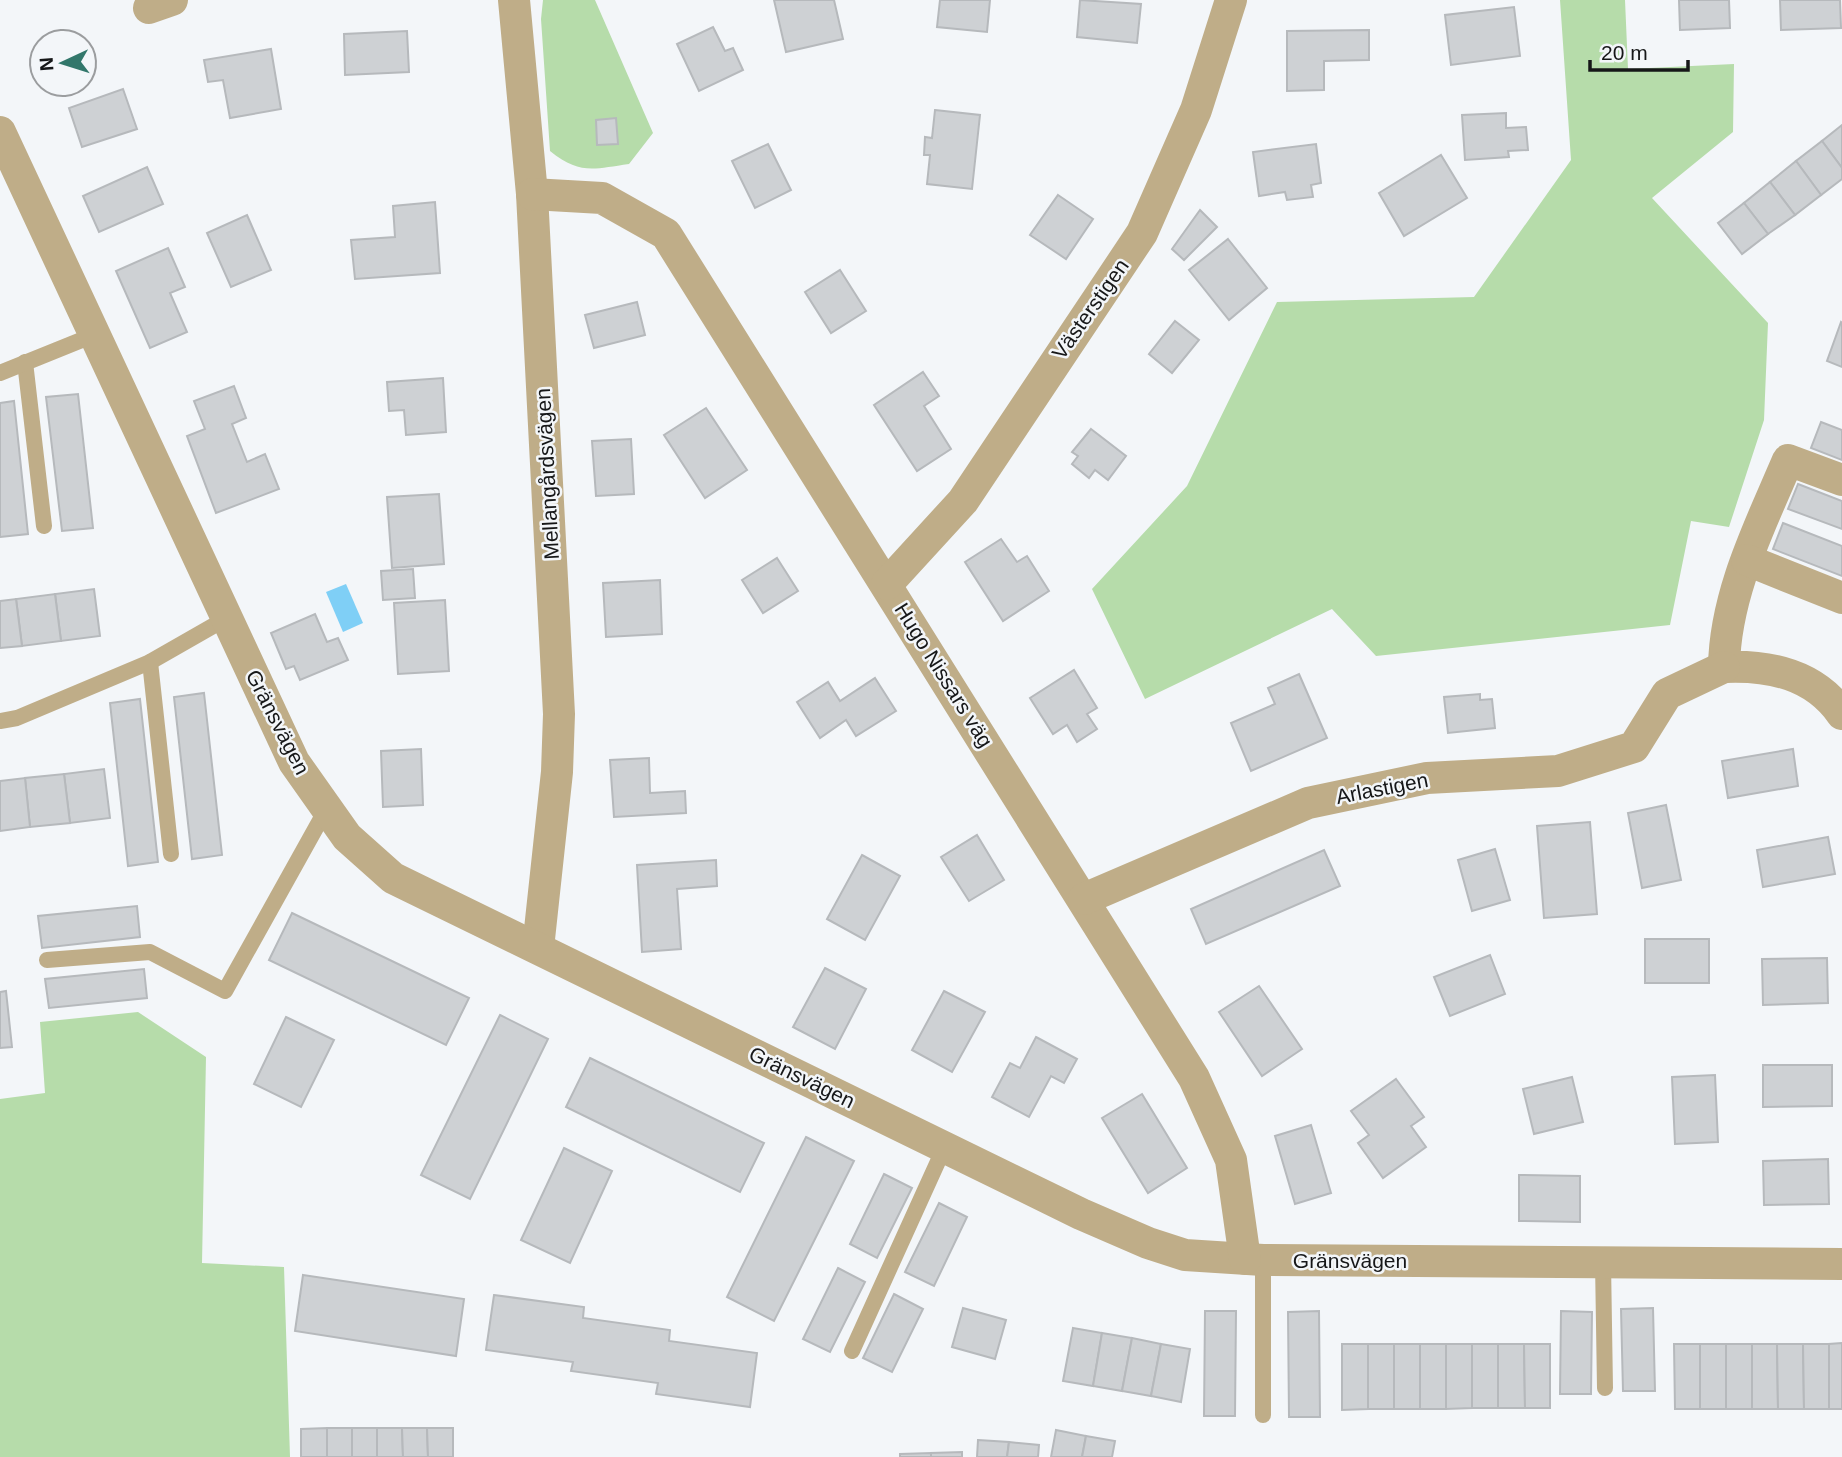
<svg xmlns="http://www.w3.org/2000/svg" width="1842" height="1457" viewBox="0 0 1842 1457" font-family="Arial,sans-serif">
  <rect width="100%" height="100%" fill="#f3f6f9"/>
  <g fill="#b6dcaa">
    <path d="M543,0H595L653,133L629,164C593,169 580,175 550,151L541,19Z"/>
    <path d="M1560,0H1625L1628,69L1734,64L1733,132L1652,198L1768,323L1764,420L1729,527L1691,521L1670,625L1376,656L1332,609L1145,699L1092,589L1187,486L1277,302L1474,297L1571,160Z"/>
    <path d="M138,1012L206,1057L202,1263L284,1267L290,1457H0V1099L45,1093L40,1022Z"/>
  </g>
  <path fill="#7fcff6" d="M346,584L363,623L343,632L326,592Z"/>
  <g fill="#ced1d4" stroke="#b6b9bc" stroke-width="2">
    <path d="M774,0H834L843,39L786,52Z"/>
    <path d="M940,0H990L987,32L937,27Z"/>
    <path d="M1080,0L1141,4L1137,43L1077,37Z"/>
    <path d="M1679,0H1729L1730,28L1680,30Z"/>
    <path d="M1780,0H1840L1841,28L1781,30Z"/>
    <path d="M1514,7L1520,56L1451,65L1445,15Z"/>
    <path d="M713,27L725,51L733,48L743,70L699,91L677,44Z"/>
    <path d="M1369,30V60L1324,61V90L1287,91V31Z"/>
    <path d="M407,31L409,72L345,75L344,34Z"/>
    <path d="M271,49L281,109L230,118L223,80L208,82L204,60Z"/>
    <path d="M123,89L137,129L82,147L69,108Z"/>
    <path d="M935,110L980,115L972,189L927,184L930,155H924L925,137L932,138Z"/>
    <path d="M1506,113V128L1526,127L1528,150L1508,151L1509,157L1465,160L1462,115Z"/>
    <path d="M616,118L618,144L597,145L596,120Z"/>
    <path d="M1842,125V168L1822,141Z"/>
    <path d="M1822,141L1842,168V179L1821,195L1796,161Z"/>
    <path d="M768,144L791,190L755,208L732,161Z"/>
    <path d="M1316,144L1321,183L1311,185L1313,197L1287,200L1285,192L1259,196L1253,152Z"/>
    <path d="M1441,155L1467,198L1404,236L1379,193Z"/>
    <path d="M1796,161L1821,195L1795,215L1770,182Z"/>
    <path d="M147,167L163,204L99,232L83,196Z"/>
    <path d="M1770,182L1795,215L1768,234L1744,203Z"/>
    <path d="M1058,195L1093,219L1066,259L1030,235Z"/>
    <path d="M435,202L440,273L355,279L351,240L395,237L393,206Z"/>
    <path d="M1744,203L1768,234L1742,254L1718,223Z"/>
    <path d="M1200,210L1217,227L1184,260L1172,249Z"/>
    <path d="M247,215L271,270L231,287L207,233Z"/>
    <path d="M1228,239L1267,288L1229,320L1189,270Z"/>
    <path d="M168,248L185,287L170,293L187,332L150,348L116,271Z"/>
    <path d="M840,270L866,311L831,333L805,292Z"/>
    <path d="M637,302L645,335L594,348L585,315Z"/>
    <path d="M1175,321L1199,340L1172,373L1149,354Z"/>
    <path d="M1841,322L1842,323V367L1827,361Z"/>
    <path d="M923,372L939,396L924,406L951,449L917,471L874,405Z"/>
    <path d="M443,378L446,432L406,435L404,410L389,411L387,382Z"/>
    <path d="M234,386L246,418L232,424L247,462L265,454L279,489L216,513L187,436L205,429L194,401Z"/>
    <path d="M78,394L93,528L62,531L46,397Z"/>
    <path d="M14,401L28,534L0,537V403Z"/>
    <path d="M706,408L747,470L705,498L664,435Z"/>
    <path d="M1821,422L1842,430V460L1811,448Z"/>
    <path d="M1091,429L1126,456L1108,480L1095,470L1089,478L1072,464L1078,456L1072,452Z"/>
    <path d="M631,439L634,494L596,496L592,441Z"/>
    <path d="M1798,484L1842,501V529L1788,509Z"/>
    <path d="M439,494L444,564L392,568L387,497Z"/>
    <path d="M1783,523L1842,546V576L1773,549Z"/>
    <path d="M1001,539L1017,562L1027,556L1049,591L1003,621L965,562Z"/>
    <path d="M777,558L798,591L763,613L742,580Z"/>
    <path d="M413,569L415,598L383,600L381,571Z"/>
    <path d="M660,580L662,634L606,637L603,583Z"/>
    <path d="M94,589L100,636L61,641L55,594Z"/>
    <path d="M55,594L61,641L22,646L16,599Z"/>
    <path d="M16,599L22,646L0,648V601Z"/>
    <path d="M445,600L449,671L398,674L394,603Z"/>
    <path d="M315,614L327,642L338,638L348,660L300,680L294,666L286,669L271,633Z"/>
    <path d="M1074,670L1097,708L1087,714L1097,729L1077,742L1067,725L1053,734L1030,698Z"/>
    <path d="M1299,674L1327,738L1251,771L1231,723L1275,704L1268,688Z"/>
    <path d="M875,678L896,711L856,736L846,720L820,738L797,702L828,682L840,701Z"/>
    <path d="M204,693L222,855L192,859L174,697Z"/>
    <path d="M1480,694V700L1492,699L1495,728L1448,733L1444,697Z"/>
    <path d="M140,699L158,862L128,866L110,703Z"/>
    <path d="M421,749L423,805L383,807L381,751Z"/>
    <path d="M1793,749L1798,786L1728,798L1722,761Z"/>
    <path d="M649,758L650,793L685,791L686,813L614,817L610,760Z"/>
    <path d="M104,769L110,818L70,823L64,774Z"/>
    <path d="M64,774L70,823L30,827L25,778Z"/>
    <path d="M25,778L30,827L0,831V781Z"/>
    <path d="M1666,805L1681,880L1642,888L1628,813Z"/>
    <path d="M1590,822L1597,914L1544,918L1537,826Z"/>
    <path d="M977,835L1004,880L969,901L941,857Z"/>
    <path d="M1828,837L1835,874L1763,887L1757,850Z"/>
    <path d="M1495,849L1510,900L1472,911L1458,860Z"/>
    <path d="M1324,850L1340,886L1206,944L1191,909Z"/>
    <path d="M862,855L900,876L865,940L827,919Z"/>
    <path d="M716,860L717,886L677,889L681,949L642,952L637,865Z"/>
    <path d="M137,906L140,937L42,948L38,916Z"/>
    <path d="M292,913L469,998L446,1045L269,960Z"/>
    <rect x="1645" y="939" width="64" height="44"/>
    <path d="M1490,955L1505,994L1450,1016L1434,977Z"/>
    <path d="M1827,958L1828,1003L1763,1005L1762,959Z"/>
    <path d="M825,968L866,989L835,1049L793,1027Z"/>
    <path d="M144,969L147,998L49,1008L45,979Z"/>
    <path d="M1259,986L1302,1049L1262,1076L1219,1012Z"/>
    <path d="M6,991L12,1047L0,1048V992Z"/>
    <path d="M944,991L985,1012L952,1072L912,1050Z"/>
    <path d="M500,1015L548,1039L470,1199L421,1175Z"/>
    <path d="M286,1017L334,1040L301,1107L254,1084Z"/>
    <path d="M1036,1037L1077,1059L1064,1083L1051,1076L1029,1117L992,1097L1010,1063L1020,1068Z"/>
    <path d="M590,1058L764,1143L740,1192L566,1107Z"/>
    <path d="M1763,1065H1832V1106L1763,1107Z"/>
    <path d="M1715,1075L1718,1142L1675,1144L1672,1077Z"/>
    <path d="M1572,1077L1583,1122L1534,1134L1523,1089Z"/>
    <path d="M1396,1079L1424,1117L1411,1126L1426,1147L1383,1178L1358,1143L1369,1135L1351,1111Z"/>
    <path d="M1142,1094L1187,1168L1148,1193L1102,1118Z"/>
    <path d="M1311,1125L1331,1193L1295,1204L1275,1136Z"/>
    <path d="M806,1137L854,1161L774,1321L727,1297Z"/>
    <path d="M564,1148L612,1171L570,1263L521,1240Z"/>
    <path d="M1828,1159L1829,1204L1764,1205L1763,1161Z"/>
    <path d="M884,1174L912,1188L877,1258L850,1244Z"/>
    <path d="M1519,1175L1580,1176V1222L1519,1221Z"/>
    <path d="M939,1203L967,1217L934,1286L905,1272Z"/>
    <path d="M838,1268L865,1282L830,1352L803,1339Z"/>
    <path d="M303,1275L464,1299L456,1356L295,1331Z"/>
    <path d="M894,1294L923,1309L892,1372L863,1358Z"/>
    <path d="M494,1295L584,1307L583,1318L670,1330L669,1341L757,1353L750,1407L656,1394L658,1383L571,1371L573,1362L486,1350Z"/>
    <path d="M963,1308L1006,1320L995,1359L952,1347Z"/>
    <path d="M1653,1308L1655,1391H1623L1621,1309Z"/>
    <path d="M1205,1311H1236L1235,1416H1204Z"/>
    <path d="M1319,1311L1320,1417H1289L1288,1312Z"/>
    <path d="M1561,1311L1592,1312L1591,1394H1560Z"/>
    <path d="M1073,1328L1102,1333L1093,1386L1063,1381Z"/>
    <path d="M1102,1333L1132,1338L1122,1391L1093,1386Z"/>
    <path d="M1132,1338L1161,1344L1151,1396L1122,1391Z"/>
    <path d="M1842,1343V1409H1829V1344Z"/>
    <path d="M1161,1344L1190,1349L1181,1402L1151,1396Z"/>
    <path d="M1342,1344H1368V1409L1342,1410Z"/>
    <rect x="1368" y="1344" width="26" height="65"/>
    <rect x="1394" y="1344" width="26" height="65"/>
    <rect x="1420" y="1344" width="26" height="65"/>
    <path d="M1446,1344H1472V1408L1446,1409Z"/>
    <rect x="1472" y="1344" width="26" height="64"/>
    <path d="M1498,1344H1524L1525,1408H1498Z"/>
    <path d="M1524,1344H1550V1408H1525Z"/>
    <path d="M1674,1344H1700V1409H1675Z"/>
    <rect x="1700" y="1344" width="26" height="65"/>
    <rect x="1726" y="1344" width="26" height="65"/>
    <path d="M1752,1344H1777L1778,1409H1752Z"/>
    <path d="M1777,1344H1803L1804,1409H1778Z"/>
    <path d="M1803,1344H1829V1409H1804Z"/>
    <path d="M327,1428V1457H301V1429Z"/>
    <rect x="327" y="1428" width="25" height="29"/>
    <rect x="352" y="1428" width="25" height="29"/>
    <path d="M377,1428H402L403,1457H377Z"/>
    <path d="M402,1428H427L428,1457H403Z"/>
    <path d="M427,1428H453V1457H428Z"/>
    <path d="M1056,1430L1086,1436L1082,1457H1051Z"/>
    <path d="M1086,1436L1115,1441L1112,1457H1082Z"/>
    <path d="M978,1440L1009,1442L1007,1457H977Z"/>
    <path d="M1009,1442L1039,1445L1038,1457H1007Z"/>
    <path d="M962,1452V1457H931V1453Z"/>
    <path d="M931,1453V1457H900V1454Z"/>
  </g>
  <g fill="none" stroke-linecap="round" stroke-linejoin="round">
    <g stroke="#bfad88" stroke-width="16">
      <path d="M25,362L44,526"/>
      <path d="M0,373L94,335"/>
      <path d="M150,662L171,854"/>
      <path d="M0,721L17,718L150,662L227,618"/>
      <path d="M47,960L150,952L225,991L327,808"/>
      <path d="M1603,1262L1605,1388"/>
      <path d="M852,1351L945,1146"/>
      <path d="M1263,1415V1260"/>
    </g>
    <g stroke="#bfad88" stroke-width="32">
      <path d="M514,0L532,194L559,714L557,772L538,948"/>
      <path d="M149,8L172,0"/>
      <path d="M0,132L294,762L347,837L393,878L1081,1214L1148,1243L1185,1255L1263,1260L1842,1264"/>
      <path d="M532,194L602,198L666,234L1194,1078L1231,1160L1245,1259"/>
      <path d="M1842,480L1788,460C1760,526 1725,594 1724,667C1770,665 1814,674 1842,714"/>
      <path d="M1747,560L1842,598"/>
      <path d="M887,584L963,501L1142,233L1196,110L1231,0"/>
      <path d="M1084,899L1308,803L1427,778L1558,771L1634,747L1667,694L1724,667"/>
    </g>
  </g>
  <g text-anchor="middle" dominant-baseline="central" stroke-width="5" stroke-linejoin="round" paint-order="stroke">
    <g font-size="21" fill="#161718" stroke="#f3f6f9">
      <text transform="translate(1090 309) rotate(-55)">Västerstigen</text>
      <text transform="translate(547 474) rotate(-93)">Mellangårdsvägen</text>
      <text transform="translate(944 675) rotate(58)">Hugo Nissars väg</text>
      <text transform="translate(278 722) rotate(63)">Gränsvägen</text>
      <text transform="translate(1382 788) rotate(-11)">Arlastigen</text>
      <text transform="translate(802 1077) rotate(26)">Gränsvägen</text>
      <text x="1350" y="1260">Gränsvägen</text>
    </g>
  </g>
  <g transform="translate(63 63) rotate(266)"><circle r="33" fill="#f3f6f9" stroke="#9b9d9f" stroke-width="2"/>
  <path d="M0-5L12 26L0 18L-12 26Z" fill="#32776b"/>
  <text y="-10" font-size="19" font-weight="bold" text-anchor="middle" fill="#161718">N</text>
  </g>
  <path d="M1590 60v10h98v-10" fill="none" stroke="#161718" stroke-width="3.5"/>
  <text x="1601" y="60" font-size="21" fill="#161718" stroke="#f3f6f9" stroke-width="5" paint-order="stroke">20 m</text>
</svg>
